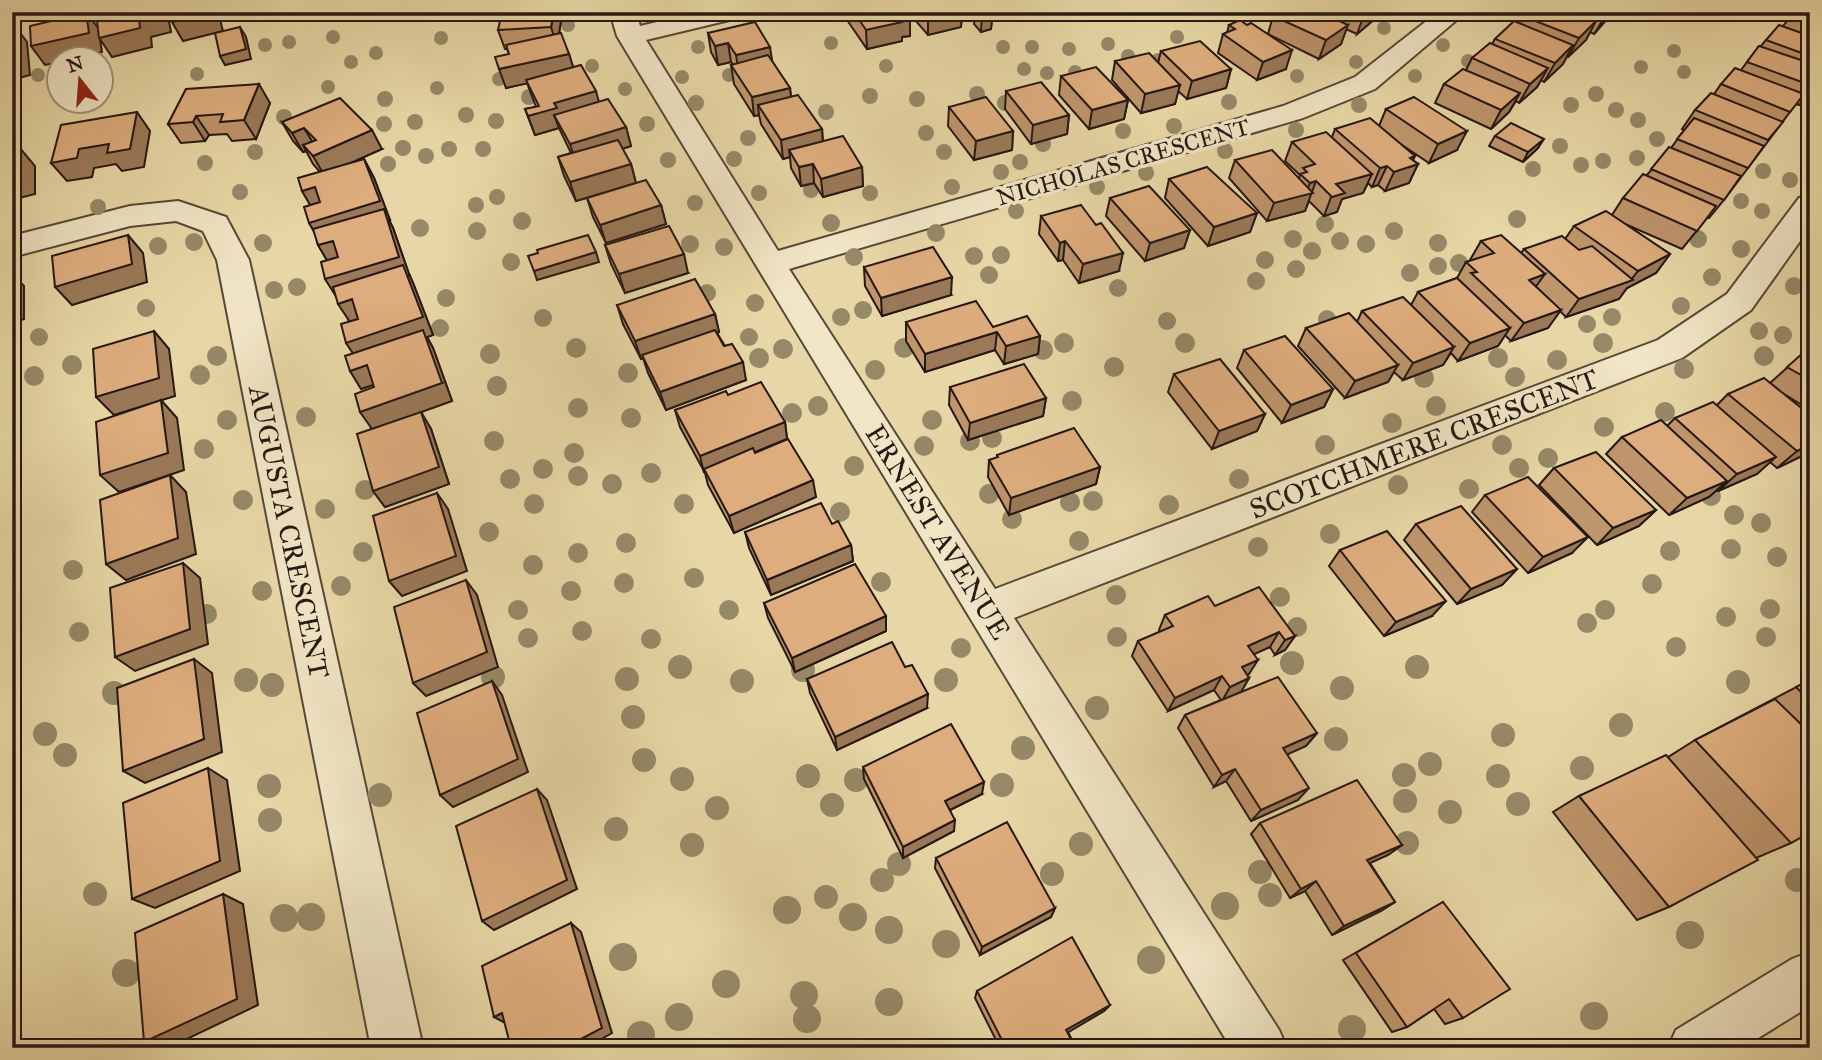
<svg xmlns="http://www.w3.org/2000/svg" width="1822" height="1060" viewBox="0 0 1822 1060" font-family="'IM FELL Great Primer',serif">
  <rect width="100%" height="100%" fill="#e8d7a6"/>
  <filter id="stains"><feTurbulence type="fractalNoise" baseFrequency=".00286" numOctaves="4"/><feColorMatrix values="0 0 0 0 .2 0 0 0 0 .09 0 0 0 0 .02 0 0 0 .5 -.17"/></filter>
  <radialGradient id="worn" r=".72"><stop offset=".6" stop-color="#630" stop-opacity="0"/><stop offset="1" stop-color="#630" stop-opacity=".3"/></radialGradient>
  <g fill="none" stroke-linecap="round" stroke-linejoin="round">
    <defs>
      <g id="minor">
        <path d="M610,12H636L640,26L699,12H745L742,17L646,40L778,251L1283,106L1355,77L1438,12H1466L1375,89L1303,118L789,269L995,589L1658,340L1727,294L1799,198L1810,195V227L1751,310L1682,358L1014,618L1279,1030L1287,1048H1231L617,36Z"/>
        <path d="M178,201L226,217L249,260L423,1048H371L217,260L203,231L176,221L130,226L12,257V236L130,206Z"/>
        <path d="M1810,952V1006L1742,1048H1668L1676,1030L1792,959Z"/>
      </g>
    </defs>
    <use href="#minor" stroke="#564838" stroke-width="4"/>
    <use href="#minor" fill="#f0e5c5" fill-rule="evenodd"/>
  </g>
  <g fill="#968968">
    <circle cx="568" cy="25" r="7"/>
    <circle cx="1384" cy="28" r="7"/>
    <circle cx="333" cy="37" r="7"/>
    <circle cx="1177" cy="37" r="7"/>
    <circle cx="441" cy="38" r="7"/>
    <circle cx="289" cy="42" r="7"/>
    <circle cx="831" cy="43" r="7"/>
    <circle cx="1108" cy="44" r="7"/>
    <circle cx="265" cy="45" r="7"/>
    <circle cx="1443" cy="45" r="7"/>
    <circle cx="698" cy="47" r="7"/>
    <circle cx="1003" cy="47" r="7"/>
    <circle cx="1032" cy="47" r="7"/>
    <circle cx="1069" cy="49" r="7"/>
    <circle cx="1674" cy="51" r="7"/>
    <circle cx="376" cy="53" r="7"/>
    <circle cx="1128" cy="56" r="7"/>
    <circle cx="1158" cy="60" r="7"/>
    <circle cx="1468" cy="61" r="7"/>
    <circle cx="351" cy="62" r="7"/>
    <circle cx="1356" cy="62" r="7"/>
    <circle cx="592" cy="66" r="7"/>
    <circle cx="886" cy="66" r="7"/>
    <circle cx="1641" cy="67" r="7"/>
    <circle cx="1024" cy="69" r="7"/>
    <circle cx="1075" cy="72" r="7"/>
    <circle cx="1684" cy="72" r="7"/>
    <circle cx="1047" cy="73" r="7"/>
    <circle cx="197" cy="74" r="7"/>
    <circle cx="38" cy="75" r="7"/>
    <circle cx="729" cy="75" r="7"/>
    <circle cx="1297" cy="76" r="7"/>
    <circle cx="1415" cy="76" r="7"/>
    <circle cx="682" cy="77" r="7"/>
    <circle cx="499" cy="79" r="7"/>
    <circle cx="328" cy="87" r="7"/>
    <circle cx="437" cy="88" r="7"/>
    <circle cx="625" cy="89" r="7"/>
    <circle cx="977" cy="94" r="8"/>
    <circle cx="1596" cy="94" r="8"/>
    <circle cx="870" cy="96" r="8"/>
    <circle cx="529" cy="97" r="8"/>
    <circle cx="385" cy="99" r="8"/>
    <circle cx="917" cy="99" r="8"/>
    <circle cx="1229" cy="102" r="8"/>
    <circle cx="696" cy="103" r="8"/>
    <circle cx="1005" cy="103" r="8"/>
    <circle cx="1359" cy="105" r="8"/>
    <circle cx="1571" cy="105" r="8"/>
    <circle cx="1616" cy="110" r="8"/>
    <circle cx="826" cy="112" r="8"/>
    <circle cx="466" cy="115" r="8"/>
    <circle cx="284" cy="117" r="8"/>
    <circle cx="1638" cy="120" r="8"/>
    <circle cx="496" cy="121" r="8"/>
    <circle cx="415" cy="122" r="8"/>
    <circle cx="384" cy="124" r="8"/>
    <circle cx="647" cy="124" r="8"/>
    <circle cx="1174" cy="126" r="8"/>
    <circle cx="1296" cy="130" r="8"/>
    <circle cx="1123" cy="131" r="8"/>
    <circle cx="926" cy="133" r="8"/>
    <circle cx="748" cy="138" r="8"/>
    <circle cx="1657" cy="139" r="8"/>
    <circle cx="1043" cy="144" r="8"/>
    <circle cx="1560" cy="146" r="8"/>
    <circle cx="403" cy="148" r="8"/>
    <circle cx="449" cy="149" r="8"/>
    <circle cx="483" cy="149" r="8"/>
    <circle cx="1225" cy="151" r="8"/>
    <circle cx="255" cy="152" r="8"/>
    <circle cx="944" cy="152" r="8"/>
    <circle cx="426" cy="156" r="8"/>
    <circle cx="1637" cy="158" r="8"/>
    <circle cx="734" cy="159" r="8"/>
    <circle cx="668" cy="160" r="8"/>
    <circle cx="1603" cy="161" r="8"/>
    <circle cx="1020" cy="162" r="8"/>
    <circle cx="205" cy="163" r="8"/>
    <circle cx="388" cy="164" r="8"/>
    <circle cx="1581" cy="165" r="8"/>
    <circle cx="1533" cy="169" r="8"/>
    <circle cx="1763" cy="171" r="8"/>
    <circle cx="1001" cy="172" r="8"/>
    <circle cx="1146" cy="173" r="8"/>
    <circle cx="1790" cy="180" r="8"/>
    <circle cx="952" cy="187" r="8"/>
    <circle cx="1097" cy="187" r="8"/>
    <circle cx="811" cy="190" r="8"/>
    <circle cx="240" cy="192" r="8"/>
    <circle cx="759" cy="193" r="8"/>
    <circle cx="870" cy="193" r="8"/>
    <circle cx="497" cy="197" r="8"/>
    <circle cx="1741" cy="201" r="8"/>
    <circle cx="695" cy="203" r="8"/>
    <circle cx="476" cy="205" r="8"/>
    <circle cx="98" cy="207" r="8"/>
    <circle cx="1016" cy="211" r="8"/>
    <circle cx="1762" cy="211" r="8"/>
    <circle cx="1517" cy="219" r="9"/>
    <circle cx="522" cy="221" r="9"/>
    <circle cx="831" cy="223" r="9"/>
    <circle cx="1325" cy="224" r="9"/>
    <circle cx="420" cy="228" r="9"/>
    <circle cx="477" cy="231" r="9"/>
    <circle cx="1394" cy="231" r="9"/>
    <circle cx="936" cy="233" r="9"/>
    <circle cx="1293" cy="239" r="9"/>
    <circle cx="1698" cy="239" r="9"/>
    <circle cx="1340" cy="241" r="9"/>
    <circle cx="194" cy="242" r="9"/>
    <circle cx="263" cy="243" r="9"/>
    <circle cx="1438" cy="243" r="9"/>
    <circle cx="690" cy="244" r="9"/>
    <circle cx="1366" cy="244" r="9"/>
    <circle cx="158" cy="246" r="9"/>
    <circle cx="724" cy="247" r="9"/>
    <circle cx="1741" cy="249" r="9"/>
    <circle cx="1312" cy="251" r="9"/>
    <circle cx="1001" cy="255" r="9"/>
    <circle cx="974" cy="256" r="9"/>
    <circle cx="854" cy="257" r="9"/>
    <circle cx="1265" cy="260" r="9"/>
    <circle cx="511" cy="262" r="9"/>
    <circle cx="1459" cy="263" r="9"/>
    <circle cx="1438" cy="266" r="9"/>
    <circle cx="1296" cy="269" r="9"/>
    <circle cx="1410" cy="273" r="9"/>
    <circle cx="989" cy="275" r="9"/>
    <circle cx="1712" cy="277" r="9"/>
    <circle cx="1256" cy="281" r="9"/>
    <circle cx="1794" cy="286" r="9"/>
    <circle cx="297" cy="287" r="9"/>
    <circle cx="1118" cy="288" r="9"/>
    <circle cx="274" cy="290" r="9"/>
    <circle cx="707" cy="293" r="9"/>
    <circle cx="446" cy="298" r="9"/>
    <circle cx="755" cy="303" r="9"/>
    <circle cx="1681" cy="306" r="9"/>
    <circle cx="146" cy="308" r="9"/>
    <circle cx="863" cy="310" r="9"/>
    <circle cx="841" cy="317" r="9"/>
    <circle cx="1612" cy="317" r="9"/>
    <circle cx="543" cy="318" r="9"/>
    <circle cx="1327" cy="319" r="9"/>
    <circle cx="1167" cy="321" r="9"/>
    <circle cx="1587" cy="324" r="9"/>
    <circle cx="440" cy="328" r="9"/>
    <circle cx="1759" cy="331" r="9"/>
    <circle cx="1783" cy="335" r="9"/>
    <circle cx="39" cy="337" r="9"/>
    <circle cx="749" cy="337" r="9"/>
    <circle cx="1064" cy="343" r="10"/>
    <circle cx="1185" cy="343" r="10"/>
    <circle cx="1603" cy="343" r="10"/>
    <circle cx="576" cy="348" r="10"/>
    <circle cx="904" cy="348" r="10"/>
    <circle cx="783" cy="349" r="10"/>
    <circle cx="1043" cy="350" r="10"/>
    <circle cx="490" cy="354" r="10"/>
    <circle cx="217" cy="356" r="10"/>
    <circle cx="1764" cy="356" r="10"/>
    <circle cx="759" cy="358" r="10"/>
    <circle cx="1498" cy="358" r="10"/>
    <circle cx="1557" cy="360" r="10"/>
    <circle cx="72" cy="365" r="10"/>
    <circle cx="1114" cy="367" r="10"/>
    <circle cx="1684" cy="369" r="10"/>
    <circle cx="875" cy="370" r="10"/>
    <circle cx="628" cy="373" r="10"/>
    <circle cx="200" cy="375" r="10"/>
    <circle cx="34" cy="376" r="10"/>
    <circle cx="1515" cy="377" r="10"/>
    <circle cx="1424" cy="378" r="10"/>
    <circle cx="497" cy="386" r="10"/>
    <circle cx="1072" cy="401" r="10"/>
    <circle cx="818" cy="406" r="10"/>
    <circle cx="1436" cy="406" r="10"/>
    <circle cx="578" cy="408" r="10"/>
    <circle cx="1665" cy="412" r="10"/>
    <circle cx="792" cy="413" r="10"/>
    <circle cx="306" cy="417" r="10"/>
    <circle cx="631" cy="418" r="10"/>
    <circle cx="227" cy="420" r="10"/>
    <circle cx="932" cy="420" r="10"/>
    <circle cx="1392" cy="423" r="10"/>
    <circle cx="1604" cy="427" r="10"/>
    <circle cx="992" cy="438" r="10"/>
    <circle cx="494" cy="441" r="10"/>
    <circle cx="970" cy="441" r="10"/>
    <circle cx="1325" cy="445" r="10"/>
    <circle cx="1502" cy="445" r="10"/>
    <circle cx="924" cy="446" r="10"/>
    <circle cx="204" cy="449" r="10"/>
    <circle cx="574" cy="453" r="10"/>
    <circle cx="1548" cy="458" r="10"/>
    <circle cx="854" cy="466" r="10"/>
    <circle cx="1519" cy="468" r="10"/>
    <circle cx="543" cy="469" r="10"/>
    <circle cx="651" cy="473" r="10"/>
    <circle cx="578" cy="476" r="10"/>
    <circle cx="510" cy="479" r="10"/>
    <circle cx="1239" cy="479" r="10"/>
    <circle cx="612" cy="484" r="10"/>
    <circle cx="1398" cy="485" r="10"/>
    <circle cx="1469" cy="489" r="10"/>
    <circle cx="365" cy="490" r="10"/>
    <circle cx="989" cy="494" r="10"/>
    <circle cx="1711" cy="496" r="10"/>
    <circle cx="243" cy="500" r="10"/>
    <circle cx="1093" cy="501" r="10"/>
    <circle cx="1070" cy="502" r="10"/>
    <circle cx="534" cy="504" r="10"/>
    <circle cx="684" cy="504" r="10"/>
    <circle cx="1169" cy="505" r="10"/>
    <circle cx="325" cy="509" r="10"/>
    <circle cx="840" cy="512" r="10"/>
    <circle cx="1734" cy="515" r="10"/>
    <circle cx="1012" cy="519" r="10"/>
    <circle cx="1761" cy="523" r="10"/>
    <circle cx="489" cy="532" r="10"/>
    <circle cx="1330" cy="534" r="10"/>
    <circle cx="1079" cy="541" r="10"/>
    <circle cx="626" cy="543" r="10"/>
    <circle cx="1258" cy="547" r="10"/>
    <circle cx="1731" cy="549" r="10"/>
    <circle cx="1670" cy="551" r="10"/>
    <circle cx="363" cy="552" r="10"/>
    <circle cx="578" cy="553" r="10"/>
    <circle cx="1777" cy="557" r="10"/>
    <circle cx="533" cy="565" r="10"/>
    <circle cx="73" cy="570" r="10"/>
    <circle cx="694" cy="578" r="10"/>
    <circle cx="881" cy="582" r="10"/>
    <circle cx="624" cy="583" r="10"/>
    <circle cx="1652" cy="584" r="10"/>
    <circle cx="341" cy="586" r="10"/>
    <circle cx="262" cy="591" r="10"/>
    <circle cx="571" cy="591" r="10"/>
    <circle cx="1116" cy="595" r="10"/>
    <circle cx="1280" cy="597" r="10"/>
    <circle cx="1770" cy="609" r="10"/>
    <circle cx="518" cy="610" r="10"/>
    <circle cx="729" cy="610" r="10"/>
    <circle cx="1605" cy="610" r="10"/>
    <circle cx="207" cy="614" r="10"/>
    <circle cx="1726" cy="617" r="10"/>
    <circle cx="1587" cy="623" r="10"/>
    <circle cx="1297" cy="627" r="10"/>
    <circle cx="582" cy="631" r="10"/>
    <circle cx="79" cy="632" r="10"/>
    <circle cx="1117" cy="637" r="10"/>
    <circle cx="1766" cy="637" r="10"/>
    <circle cx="528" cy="638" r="10"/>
    <circle cx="651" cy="639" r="10"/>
    <circle cx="1676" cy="647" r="10"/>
    <circle cx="961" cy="648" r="10"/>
    <circle cx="1292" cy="663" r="12"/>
    <circle cx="680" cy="667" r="12"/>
    <circle cx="1417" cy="667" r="12"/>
    <circle cx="803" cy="670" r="12"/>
    <circle cx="493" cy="677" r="12"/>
    <circle cx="627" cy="679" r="12"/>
    <circle cx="246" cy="680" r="12"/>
    <circle cx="946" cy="680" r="12"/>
    <circle cx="742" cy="681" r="12"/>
    <circle cx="1738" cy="682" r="12"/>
    <circle cx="272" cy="685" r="12"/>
    <circle cx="1342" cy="688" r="12"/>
    <circle cx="114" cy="693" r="12"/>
    <circle cx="1097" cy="708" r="12"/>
    <circle cx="633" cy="717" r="12"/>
    <circle cx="1621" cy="725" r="12"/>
    <circle cx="45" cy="734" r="12"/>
    <circle cx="1503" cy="735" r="12"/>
    <circle cx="1336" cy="739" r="12"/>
    <circle cx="1023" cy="748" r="12"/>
    <circle cx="65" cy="755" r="12"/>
    <circle cx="644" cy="760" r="12"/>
    <circle cx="1430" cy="764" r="12"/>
    <circle cx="1582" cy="768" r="12"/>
    <circle cx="1404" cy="775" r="12"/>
    <circle cx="808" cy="776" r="12"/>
    <circle cx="1498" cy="776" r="12"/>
    <circle cx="682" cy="779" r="12"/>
    <circle cx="856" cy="780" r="12"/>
    <circle cx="1002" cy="785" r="12"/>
    <circle cx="269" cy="786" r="12"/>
    <circle cx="380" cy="795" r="12"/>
    <circle cx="1405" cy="801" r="12"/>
    <circle cx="1518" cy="804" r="12"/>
    <circle cx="832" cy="805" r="12"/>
    <circle cx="717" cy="808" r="12"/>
    <circle cx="1450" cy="812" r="12"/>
    <circle cx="270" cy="820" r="12"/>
    <circle cx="616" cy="829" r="12"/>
    <circle cx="1407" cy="843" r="12"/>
    <circle cx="1081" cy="844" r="12"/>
    <circle cx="692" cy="845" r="12"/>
    <circle cx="899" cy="864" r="12"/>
    <circle cx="1260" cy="872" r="12"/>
    <circle cx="1052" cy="874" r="12"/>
    <circle cx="882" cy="880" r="12"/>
    <circle cx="1797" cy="880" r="12"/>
    <circle cx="95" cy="894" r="12"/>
    <circle cx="1270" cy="895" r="12"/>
    <circle cx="826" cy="897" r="12"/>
    <circle cx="1225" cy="906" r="14"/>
    <circle cx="787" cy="910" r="14"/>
    <circle cx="311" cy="917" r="14"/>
    <circle cx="853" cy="917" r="14"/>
    <circle cx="284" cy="918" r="14"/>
    <circle cx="889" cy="930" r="14"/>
    <circle cx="1690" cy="935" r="14"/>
    <circle cx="946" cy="944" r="14"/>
    <circle cx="623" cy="957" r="14"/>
    <circle cx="1151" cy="960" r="14"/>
    <circle cx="126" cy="973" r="14"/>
    <circle cx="726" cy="984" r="14"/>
    <circle cx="804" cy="995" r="14"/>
    <circle cx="889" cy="1002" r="14"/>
    <circle cx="1594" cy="1016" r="14"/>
    <circle cx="679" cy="1017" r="14"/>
    <circle cx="807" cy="1019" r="14"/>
    <circle cx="1352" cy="1029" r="14"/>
    <circle cx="641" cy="1035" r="14"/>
  </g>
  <g fill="#bf956c" stroke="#261813" stroke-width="2">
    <path d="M847,12H907L910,36L902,37V41L867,49L847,20Z"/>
    <path d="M908,12H962L961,27L928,35Z"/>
    <path d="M973,12H1010V15L992,19L991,29L981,32L974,24L975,15Z"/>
    <path d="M1278,12H1378L1376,18L1357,34L1346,29L1341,44L1319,59L1270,35L1286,69L1257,80L1218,53L1223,34L1227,33L1229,25H1247L1268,34L1273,16Z"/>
    <path d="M1523,12H1612L1608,18L1594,34L1590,32L1586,40L1568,57L1567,56L1563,64L1544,82L1541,80L1537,87L1519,103L1516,101L1509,112L1491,129L1435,103L1444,84L1466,70L1472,58L1492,44L1495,39L1516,22L1520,15Z"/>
    <path d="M1810,12V91L1799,105L1796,104L1724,200L1709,218H1707L1682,249L1625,224L1670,254L1656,273L1627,288L1619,299L1566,317L1560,311L1548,328L1511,341L1505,335L1498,346L1458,361L1451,353L1443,365L1403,380L1394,372L1388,382L1345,398L1298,346L1306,328L1357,322L1362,311L1411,305L1418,292L1457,278L1466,262L1470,261V260L1481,241L1521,253L1524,249L1565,239L1574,226L1612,215L1623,198L1646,176L1671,148L1684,130L1682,129L1695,110L1714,94L1721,84L1741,70L1759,46H1761L1766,40L1783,26L1791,16Z"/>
    <path d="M561,21L559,33L569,54L573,67L599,102L626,127L631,146L622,149L631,164L636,183L576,201L564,176L558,157L571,153L559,128L535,135L525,109L536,107L527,83L506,88L509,54L507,49H505L498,30Z"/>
    <path d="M708,33L772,61L790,88L791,97L822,129L823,141L862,167L863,186L823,197L814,183L801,186L791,168L790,157L783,159L761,124L759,115L754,116L734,84L731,65L733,64L731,62L718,65L711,52Z"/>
    <path d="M1161,51L1231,69L1226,88L1187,99L1178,91L1175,104L1141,113L1112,80L1115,61L1158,63Z"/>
    <path d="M1061,76L1128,100L1124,119L1089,129L1059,95Z"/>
    <path d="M186,89L270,103L256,139L232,141L227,134L209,135L205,141L181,143L168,124Z"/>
    <path d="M1006,91L1069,115L1067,134L1031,144L1005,109Z"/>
    <path d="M949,107L1013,131L1012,150L974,160L948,126Z"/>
    <path d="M1386,109L1457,150L1429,163L1402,145L1413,160L1418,164L1409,183L1385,191L1378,185L1372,187L1368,183L1363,193L1342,199L1337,212L1324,216L1309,201L1305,211L1267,221L1229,178L1235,160L1299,178L1300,175L1285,161L1292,142L1332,137L1335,129L1379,126Z"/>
    <path d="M282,122L382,149L352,162L364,159L374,178L390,220H389L393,228L409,274L413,283L433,335L427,337L433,348L452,401L421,412L431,429L449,484L385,507L373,491L371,429L374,387L373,385L361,389L353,353L349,322L327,260L318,245L311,205L320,172L313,164L306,151L303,152L293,141Z"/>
    <path d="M1495,136L1538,148L1523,162L1489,146Z"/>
    <path d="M1169,179L1257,213L1250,232L1208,246L1165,198Z"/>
    <path d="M587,198L661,205L666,224L606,243L593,217Z"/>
    <path d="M1110,198L1190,230L1184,248L1145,261L1106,216Z"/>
    <path d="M1041,216L1119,271L1079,283L1063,260L1058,261L1039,234Z"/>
    <path d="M605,245L688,273L625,293L611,264Z"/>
    <path d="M864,267L951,295L882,316L865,286Z"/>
    <path d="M617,305L715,314L719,332L717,333L746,380L666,410L648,373L643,358L641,359L623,324Z"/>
    <path d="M906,322L1040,336L1038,354L1004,364L995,350L925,372L906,341Z"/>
    <path d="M1810,347V410L1781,392L1810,415V452L1777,468L1770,462L1757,474L1718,491L1717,490L1709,497L1669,515L1606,454L1622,437L1667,426L1675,418L1717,405L1728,394L1770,383Z"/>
    <path d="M1244,350L1333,389L1324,407L1282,423L1237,368Z"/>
    <path d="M1174,374L1265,414L1257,431L1212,449L1168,392Z"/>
    <path d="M950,387L1046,398L1043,416L968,440L949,405Z"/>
    <path d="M728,395L785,422L787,439L816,497L734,533L708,485L705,473L680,427L675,410Z"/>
    <path d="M997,455L1100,467L1096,484L1009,515L988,477L989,460L997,458Z"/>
    <path d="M1554,468L1656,510L1639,526L1597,545L1539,485Z"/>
    <path d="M1485,495L1572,553L1528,573L1472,512Z"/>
    <path d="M832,524L851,545L853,561L771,595L749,548L745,532Z"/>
    <path d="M1416,524L1517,569L1502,585L1457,604L1404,540Z"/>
    <path d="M1340,550L1432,616L1384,636L1329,566Z"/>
    <path d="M764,603L886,616V631L795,672L768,618Z"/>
    <path d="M1215,606L1295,636L1285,650L1275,655L1270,647L1253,654L1249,674L1247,675L1249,678L1241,692L1317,733L1306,746L1287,754L1298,800L1251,821L1226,781L1214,787L1178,728L1185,715L1221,700L1214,690L1168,711L1132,656L1138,641L1160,632L1159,630L1165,615Z"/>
    <path d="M807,679L927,708L837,750L810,693Z"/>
    <path d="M1810,680V832L1791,843L1756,858L1669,907L1637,920L1553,812L1579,796L1668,757L1695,740Z"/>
    <path d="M863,767L982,794L950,810L954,831L903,858L864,779Z"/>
    <path d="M1260,823L1402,845L1388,855L1370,863L1395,902L1381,911L1332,935L1305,891L1290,898L1251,834Z"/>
    <path d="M936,858L1055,908L1051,917L980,955L935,868Z"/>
    <path d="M1443,902L1463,1018L1445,1024L1434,1009L1407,1027L1392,1032L1343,960Z"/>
    <path d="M977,991L1110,1005L1104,1011L1068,1032L1076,1048H1000L975,998Z"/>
  </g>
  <g fill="#9b7958" stroke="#261813" stroke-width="2">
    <path d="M86,12L99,29L159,12H165L168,16L171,32L151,37L152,47L112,57L100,39L102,52L69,60H60V62L45,65L31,46Z"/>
    <path d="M212,12H218L223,31L183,41L172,22Z"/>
    <path d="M243,12H280L247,20Z"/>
    <path d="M554,12H559L561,21L557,46L551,27Z"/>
    <path d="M945,12H962L961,27L928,35V17Z"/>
    <path d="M982,12H1010V15L992,19L991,29L981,32Z"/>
    <path d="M1368,12H1378L1376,18L1357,34L1364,15Z"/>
    <path d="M1608,12H1612L1608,18L1594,34Z"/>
    <path d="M910,17V36L902,37V41L867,49L866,30Z"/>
    <path d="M1596,21L1586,40L1568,57L1579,38Z"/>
    <path d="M13,23L27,42L30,75L12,80Z"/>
    <path d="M1348,25L1341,44L1319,59L1326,40Z"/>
    <path d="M240,27L246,37L251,59L225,65L220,56Z"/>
    <path d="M728,43L731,62L718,65L715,46Z"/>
    <path d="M1573,45L1563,64L1544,82L1555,63Z"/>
    <path d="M770,47L773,66L739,74L736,55Z"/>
    <path d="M1292,50L1286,69L1257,80L1263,62Z"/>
    <path d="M569,54L575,73L506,88L499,69Z"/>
    <path d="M1548,68L1537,87L1519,103L1530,84Z"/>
    <path d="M1231,69L1226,88L1187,99L1192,81Z"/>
    <path d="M259,84L270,103L256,139L244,120Z"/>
    <path d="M1180,85L1175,104L1141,113L1145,94Z"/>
    <path d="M790,88L792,106L758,105L759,115L754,116L752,97Z"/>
    <path d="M596,91L601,110L554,115L559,128L535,135L528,116L554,103Z"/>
    <path d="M1520,93L1509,112L1491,129L1501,110Z"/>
    <path d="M1128,100L1124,119L1089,129L1092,110Z"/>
    <path d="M137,112L150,131L144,167L122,171L116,164L94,168L92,177L67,181L51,163Z"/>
    <path d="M1069,115L1067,134L1031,144L1033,125Z"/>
    <path d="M196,116L209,135L205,141L193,122Z"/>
    <path d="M626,127L631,146L576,163L570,144Z"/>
    <path d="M304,128L315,146L303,145L306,151L303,152L292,133Z"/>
    <path d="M822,129L823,148L789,150L790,157L783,159L781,140Z"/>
    <path d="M372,130L382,149L324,175L313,156Z"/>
    <path d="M1013,131L1012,150L974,160L976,141Z"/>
    <path d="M1467,131L1457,150L1429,163L1438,144Z"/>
    <path d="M1544,139L1538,148L1523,162L1528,152Z"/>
    <path d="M19,147L35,166V194L12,200V177Z"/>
    <path d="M1415,156L1410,167L1418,164L1409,183L1385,191L1394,172L1410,158Z"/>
    <path d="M364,159L374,178L390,220H389L393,228L409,274L413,283L433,335L427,337L433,348L452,401L421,412L431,429L449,484L385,507L373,491L372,429L360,412L442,383L358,361L346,343L408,276L337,298L325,279L387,221L320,242L309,223Z"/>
    <path d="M631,164L636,183L576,201L570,182Z"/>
    <path d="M813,164L814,183L801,186L799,167Z"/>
    <path d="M1387,166L1378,185L1372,187L1380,168Z"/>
    <path d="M862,167L863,186L823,197L821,179Z"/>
    <path d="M1372,174L1363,193L1342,199L1337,212L1324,216L1336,184Z"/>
    <path d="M1316,181L1305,211L1267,221L1274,203L1305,194L1310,183Z"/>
    <path d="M315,187L326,206L313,210L302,191Z"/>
    <path d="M661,205L666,224L606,243L600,225Z"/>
    <path d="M1257,213L1250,232L1208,246L1214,227Z"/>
    <path d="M1190,230L1184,248L1145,261L1150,243Z"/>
    <path d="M128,235L143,253L147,282L72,305L55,287Z"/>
    <path d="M333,241L344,259L329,264L318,245Z"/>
    <path d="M1065,241L1063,260L1058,261L1060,243Z"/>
    <path d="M596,252L599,262L537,280L534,271Z"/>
    <path d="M1123,253L1119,271L1079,283L1083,264Z"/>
    <path d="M684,254L688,273L625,293L619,274Z"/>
    <path d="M1670,254L1656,273L1627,288L1619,299L1566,317L1579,299L1630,281L1638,271Z"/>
    <path d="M12,274L24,286V319L12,323Z"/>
    <path d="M1545,274L1532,292L1529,280Z"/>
    <path d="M952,277L951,295L882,316L881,298Z"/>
    <path d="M352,299L363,318L350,322L338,304Z"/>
    <path d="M1561,310L1548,328L1511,341L1524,323Z"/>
    <path d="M715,314L719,332L641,359L635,341Z"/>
    <path d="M1510,328L1498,346L1458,361L1470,343Z"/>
    <path d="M154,331L169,349L175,396L114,415L96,397Z"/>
    <path d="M997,332L995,350L925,372V354Z"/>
    <path d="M1040,336L1038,354L1004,364L1006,346Z"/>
    <path d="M1454,347L1443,365L1403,380L1413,363Z"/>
    <path d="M743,362L746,380L666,410L660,392Z"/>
    <path d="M367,365L379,383L361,389L350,371Z"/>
    <path d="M1398,365L1388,382L1345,398L1355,381Z"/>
    <path d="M1333,389L1324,407L1282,423L1291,405Z"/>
    <path d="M1046,398L1043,416L968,440L970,423Z"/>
    <path d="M161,400L177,418L184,470L119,492L100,475Z"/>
    <path d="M1265,414L1257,431L1212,449L1219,431Z"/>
    <path d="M785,422L787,439L706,472L704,469V473L700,456Z"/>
    <path d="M1810,445V452L1777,468L1797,451Z"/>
    <path d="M1776,457L1757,474L1718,491L1737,474Z"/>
    <path d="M1100,467L1096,484L1009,515L1011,498Z"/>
    <path d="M170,475L186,492L196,554L126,580L106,564Z"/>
    <path d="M813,480L816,497L734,533L729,516Z"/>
    <path d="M1727,481L1709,497L1669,515L1687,498Z"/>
    <path d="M437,493L448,509L467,571L402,596L389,581Z"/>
    <path d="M1656,510L1639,526L1597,545L1613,528Z"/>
    <path d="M1588,537L1572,553L1528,573L1543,557Z"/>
    <path d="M851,545L853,561L771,595L767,580Z"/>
    <path d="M183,563L200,578L208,644L135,671L115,657Z"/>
    <path d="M1517,569L1502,585L1457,604L1471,589Z"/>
    <path d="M466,580L477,595L498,667L426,696L413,683Z"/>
    <path d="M1446,601L1432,616L1384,636L1396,622Z"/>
    <path d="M886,616V631L795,672L792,658Z"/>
    <path d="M1279,632L1270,647L1239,661L1248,646Z"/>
    <path d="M1295,636L1285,650L1275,655L1285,640Z"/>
    <path d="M194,659L212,673L222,752L145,783L123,771Z"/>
    <path d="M1258,660L1249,674L1233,681L1242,667Z"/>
    <path d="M1222,676L1214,690L1168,711L1175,698Z"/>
    <path d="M1249,678L1241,692L1222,701L1230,687Z"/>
    <path d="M492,681L502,695L528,772L453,807L440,795Z"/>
    <path d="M928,694L927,708L837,750L835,737Z"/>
    <path d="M1317,733L1306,746L1273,761L1283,748Z"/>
    <path d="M208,768L227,780L240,871L155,908L132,899Z"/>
    <path d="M1235,769L1226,781L1214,787L1222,775Z"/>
    <path d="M984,782L982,794L944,813L945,801Z"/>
    <path d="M1309,788L1298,800L1251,821L1261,810Z"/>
    <path d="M537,789L547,800L577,889L494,930L482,921Z"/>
    <path d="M955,820L954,831L903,858V847Z"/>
    <path d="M1402,845L1388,855L1354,870L1367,860Z"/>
    <path d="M1316,881L1305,891L1290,898L1301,889Z"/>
    <path d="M223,894L243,904L258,1005L168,1048L144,1042Z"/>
    <path d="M1395,902L1381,911L1332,935L1344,926Z"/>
    <path d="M1055,908L1051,917L980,955L982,947Z"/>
    <path d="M571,923L581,932L612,1033L585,1048H564Z"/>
    <path d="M1110,1005L1104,1011L1062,1036L1066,1030Z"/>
    <path d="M502,1013L507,1024L494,1017Z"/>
    <path d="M241,1044L255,1048H241Z"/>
  </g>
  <g fill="#dead7e" stroke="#261813" stroke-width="2">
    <path d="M78,12H86L89,33L31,46L30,26L60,19V16Z"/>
    <path d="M96,12H159L160,14L139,19L140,28L99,38Z"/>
    <path d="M170,12H212L172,22Z"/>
    <path d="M502,12H554L551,27L498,30Z"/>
    <path d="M854,12H907L910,17L900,19L902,22L866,30Z"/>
    <path d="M924,12H945L928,17Z"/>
    <path d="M1278,12H1320L1348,25L1326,40L1273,16Z"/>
    <path d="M1523,12H1573L1596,21L1579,38L1520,15Z"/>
    <path d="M1797,12H1810V25L1791,16Z"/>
    <path d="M1240,20L1247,25L1251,23L1292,50L1263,62L1223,34L1235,29L1229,25Z"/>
    <path d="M1514,21L1573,45L1555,63L1495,39Z"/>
    <path d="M755,22L770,47L736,55L728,43L715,46L708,33Z"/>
    <path d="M12,23L16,56L12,57Z"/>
    <path d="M1779,25L1810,36V56L1766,40Z"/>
    <path d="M240,27L246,49L220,56L215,33Z"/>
    <path d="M561,33L569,54L499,69L495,57L509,54L506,45Z"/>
    <path d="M1200,41L1231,69L1192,81L1161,51Z"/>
    <path d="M1490,43L1548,68L1530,84L1472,58Z"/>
    <path d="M1759,46L1810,63V85L1747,62Z"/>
    <path d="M1149,53L1180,85L1145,94L1115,61Z"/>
    <path d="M768,55L790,88L752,97L731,65Z"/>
    <path d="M581,65L596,91L554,103L557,108L528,116L525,109L539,106L526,80Z"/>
    <path d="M1096,67L1128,100L1092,110L1061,76Z"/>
    <path d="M1735,68L1804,94L1790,112L1721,84Z"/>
    <path d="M1463,69L1520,93L1501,110L1444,84Z"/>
    <path d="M1041,82L1069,115L1033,125L1006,91Z"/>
    <path d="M259,84L244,120L220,122L223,114L196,116L193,122L168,124L186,89Z"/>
    <path d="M1711,93L1783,122L1768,140L1695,110Z"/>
    <path d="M798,95L822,129L781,140L758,105Z"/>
    <path d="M986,97L1013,131L976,141L949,107Z"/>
    <path d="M1414,97L1467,131L1438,144L1386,109Z"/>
    <path d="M340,98L372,130L313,156L303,145L316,140L304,128L292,133L282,122Z"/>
    <path d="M608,99L626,127L570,144L554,115Z"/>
    <path d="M137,112L130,149L107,153L109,144L79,149L77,158L51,163L61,125Z"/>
    <path d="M1370,118L1415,156L1410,158L1418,164L1394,172L1387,166L1380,168L1335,129Z"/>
    <path d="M1694,118L1764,146L1748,168L1677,139Z"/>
    <path d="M1511,123L1544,139L1528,152L1495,136Z"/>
    <path d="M1326,132L1372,174L1336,184L1345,193L1332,197L1316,181L1310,183L1300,174L1307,172L1303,168L1315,164L1292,142Z"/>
    <path d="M843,136L862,167L821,179L813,164L799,167L789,150Z"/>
    <path d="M618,140L631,164L570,182L558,157Z"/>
    <path d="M19,147V175L12,177V149Z"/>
    <path d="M1669,147L1741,176L1724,200L1651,169Z"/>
    <path d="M1272,150L1313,193L1274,203L1235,160Z"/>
    <path d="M364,159L380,201L309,223L304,207L320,202L315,187L302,191L298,178Z"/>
    <path d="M1207,167L1257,213L1214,227L1169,179Z"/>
    <path d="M1643,174L1716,206L1697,231L1623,198Z"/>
    <path d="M646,180L661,205L600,225L587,198Z"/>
    <path d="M1149,186L1190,230L1150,243L1110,198Z"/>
    <path d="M1081,205L1096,225L1101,223L1123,253L1083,264L1065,241L1060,243L1041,216Z"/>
    <path d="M384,209L399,257L325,279L321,262L338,257L333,241L318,245L313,229Z"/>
    <path d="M1606,211L1670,254L1638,271L1574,226Z"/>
    <path d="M669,226L684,254L619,274L605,245Z"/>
    <path d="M128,235L132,264L55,287L52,256Z"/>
    <path d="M588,235L596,252L534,271L528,256L538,253L537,250Z"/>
    <path d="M1501,235L1545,274L1529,280L1561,310L1524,323L1471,273L1477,272L1466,262L1494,253L1481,241Z"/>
    <path d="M1562,236L1579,250L1592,246L1633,280L1579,299L1524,249Z"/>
    <path d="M933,247L952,277L881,298L864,267Z"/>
    <path d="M403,265L423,317L346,343L341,324L358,319L352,299L338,304L333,287Z"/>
    <path d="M1457,278L1510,328L1470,343L1418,292Z"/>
    <path d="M695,279L715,314L635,341L617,305Z"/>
    <path d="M1403,297L1454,347L1413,363L1362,311Z"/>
    <path d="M976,301L993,327L1027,316L1040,336L1006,346L997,332L925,354L906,322Z"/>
    <path d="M1349,313L1398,365L1355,381L1306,328Z"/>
    <path d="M423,330L442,383L360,412L355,394L374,387L367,365L350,371L345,356Z"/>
    <path d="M715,330L724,346L732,344L743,362L660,392L642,355Z"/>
    <path d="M154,331L159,378L96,397L93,349Z"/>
    <path d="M1285,336L1333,389L1291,405L1244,350Z"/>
    <path d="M1810,347V380L1787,367Z"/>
    <path d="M1220,359L1265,414L1219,431L1174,374Z"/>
    <path d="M1024,364L1046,398L970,423L950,387Z"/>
    <path d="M1764,378L1810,415V445L1797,451L1728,394Z"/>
    <path d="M761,382L785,422L700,456L675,410L726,391L728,395Z"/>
    <path d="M161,400L168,453L100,475L96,422Z"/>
    <path d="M1713,402L1776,457L1737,474L1675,418Z"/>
    <path d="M421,412L439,467L373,491L357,434Z"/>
    <path d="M1661,420L1727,481L1687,498L1622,437Z"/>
    <path d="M1074,428L1100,467L1011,498L989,460L998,457L997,455Z"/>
    <path d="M788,439L813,480L729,516L704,469L753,448L755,453Z"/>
    <path d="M1596,452L1656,510L1613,528L1554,468Z"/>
    <path d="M170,475L178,538L106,564L100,500Z"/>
    <path d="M1528,477L1588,537L1543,557L1485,495Z"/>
    <path d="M437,493L456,556L389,581L373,516Z"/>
    <path d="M821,503L832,524L838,521L851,545L767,580L745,532Z"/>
    <path d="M1461,506L1517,569L1471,589L1416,524Z"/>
    <path d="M1387,531L1446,601L1396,622L1340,550Z"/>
    <path d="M183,563L190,629L115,657L110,588Z"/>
    <path d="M855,564L886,616L792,658L764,603Z"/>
    <path d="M466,580L487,652L413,683L394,607Z"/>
    <path d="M1259,587L1295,636L1285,640L1279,632L1248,646L1258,660L1242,667L1249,678L1230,687L1222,676L1175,698L1138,641L1173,626L1165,615L1208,596L1215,606Z"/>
    <path d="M892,642L905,667L912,665L928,694L835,737L807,679Z"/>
    <path d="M194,659L204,739L123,771L117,688Z"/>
    <path d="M1278,677L1317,733L1283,748L1309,788L1261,810L1235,769L1222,775L1185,715Z"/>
    <path d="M1810,680V701L1796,687Z"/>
    <path d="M492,681L518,759L440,795L417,713Z"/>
    <path d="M1775,699L1810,733V832L1791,843L1695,740Z"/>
    <path d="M951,724L984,782L945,801L955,820L903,847L863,767Z"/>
    <path d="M1666,755L1758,860L1669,907L1579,796Z"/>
    <path d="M208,768L220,861L132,899L123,803Z"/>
    <path d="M1357,780L1402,845L1367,860L1395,902L1344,926L1316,881L1301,889L1260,823Z"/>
    <path d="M537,789L567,880L482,921L456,826Z"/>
    <path d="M1007,822L1055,908L982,947L936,858Z"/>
    <path d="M223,894L237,999L144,1042L135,933Z"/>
    <path d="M1443,902L1510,989L1463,1018L1449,999L1407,1027L1356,953Z"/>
    <path d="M571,923L602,1028L564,1048H511L502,1013L494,1017L482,966Z"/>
    <path d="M1072,937L1110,1005L1066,1030L1076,1048H1006L977,991Z"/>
  </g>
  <g text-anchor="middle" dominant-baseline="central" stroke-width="7" stroke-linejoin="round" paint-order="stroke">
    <g font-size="23" fill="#261813" stroke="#f0e5c5">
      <text transform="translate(1123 162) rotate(-16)">NICHOLAS CRESCENT</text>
    </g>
    <g font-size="28" fill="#261813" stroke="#f0e5c5">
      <text transform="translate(1424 444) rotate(-21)">SCOTCHMERE CRESCENT</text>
      <text transform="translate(289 532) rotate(78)">AUGUSTA CRESCENT</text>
      <text transform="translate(938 532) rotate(58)">ERNEST AVENUE</text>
    </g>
  </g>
  <rect width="1822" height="1060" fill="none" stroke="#e8d7a6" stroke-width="42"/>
  <rect x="14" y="14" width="1794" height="1032" fill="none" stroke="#261813" stroke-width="3.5"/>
  <rect x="21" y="21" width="1780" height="1018" fill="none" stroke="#261813" stroke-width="2"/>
  <g transform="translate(80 80) rotate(343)"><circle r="33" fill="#f0e5c5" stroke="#9f937e" stroke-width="2"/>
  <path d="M0-5L12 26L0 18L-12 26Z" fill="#8f2418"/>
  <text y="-10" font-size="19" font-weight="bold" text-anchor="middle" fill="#261813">N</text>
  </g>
  <rect width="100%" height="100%" filter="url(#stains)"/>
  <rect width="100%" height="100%" fill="url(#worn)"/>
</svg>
